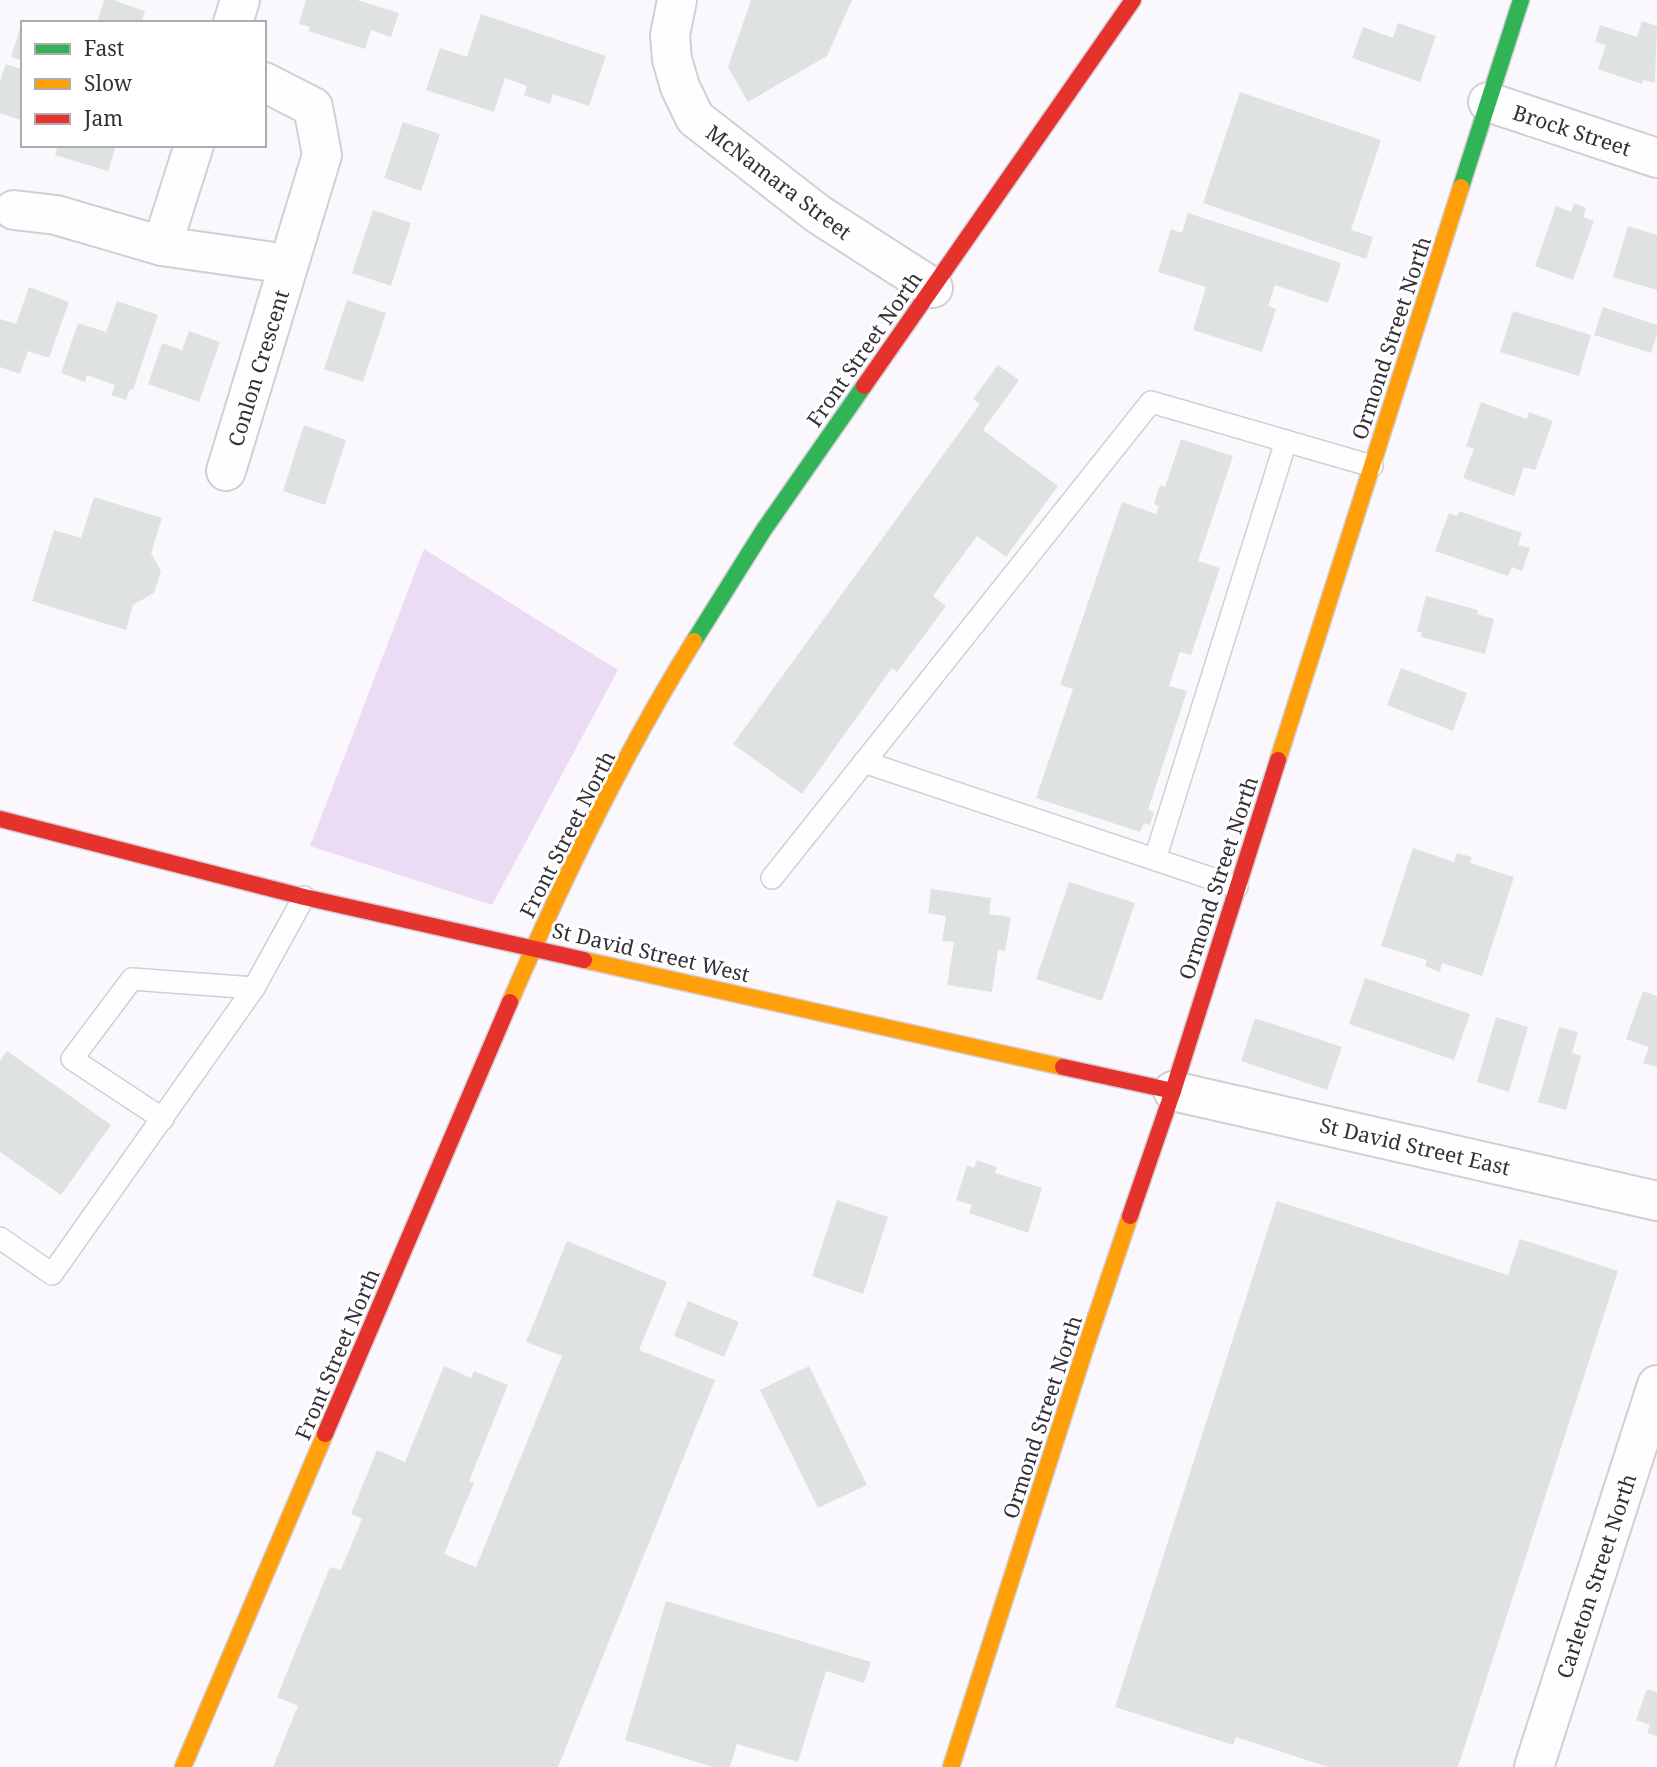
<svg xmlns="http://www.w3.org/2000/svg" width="1657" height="1767" viewBox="0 0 1657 1767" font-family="'Noto Serif',serif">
  <rect width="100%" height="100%" fill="#faf8fc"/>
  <path fill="#ecdbf5" d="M424,549L618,670L492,905L310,846Z"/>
  <g fill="#dee3e2">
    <path d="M104,0H113L145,11L141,23H97Z"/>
    <path d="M306,0H357L399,13L391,37L371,30L365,49L308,31L310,27L299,24Z"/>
    <path d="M751,0H852L827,56L748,102L728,67Z"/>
    <path d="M481,14L606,56L589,106L553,94L550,104L524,95L527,86L505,78L494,112L426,90L440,48L467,57Z"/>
    <path d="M23,19L34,22L23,23V61L11,57Z"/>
    <path d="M1642,21L1657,26L1655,83L1643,80L1642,84L1598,69L1606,45L1595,42L1600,25L1637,37Z"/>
    <path d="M1398,23L1436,36L1420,82L1352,58L1363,27L1393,38Z"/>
    <path d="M6,64L23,70V121L0,113V81Z"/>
    <path d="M1240,92L1381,140L1351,230L1373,237L1366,259L1203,203Z"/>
    <path d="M403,122L440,134L421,191L384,178Z"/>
    <path d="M58,145H116L108,171L55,155Z"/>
    <path d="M1574,203L1586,208L1583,217L1594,221L1573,280L1535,266L1556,206L1571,212Z"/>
    <path d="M373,210L411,223L391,286L352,273Z"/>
    <path d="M1188,213L1341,263L1328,303L1275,285L1268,306L1276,309L1262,352L1193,330L1206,287L1158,272L1171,229L1182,233Z"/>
    <path d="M1628,226L1657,235V290L1613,277Z"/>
    <path d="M29,287L69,302L49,358L28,351L20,374L0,367V319L16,324Z"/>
    <path d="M347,300L386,313L363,382L324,369Z"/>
    <path d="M117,301L158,315L133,390L130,389L126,400L111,395L115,385L87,375L85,382L61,373L78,323L106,332Z"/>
    <path d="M1603,307L1657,325V334L1651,353L1594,335Z"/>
    <path d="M1513,311L1591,335L1579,376L1500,352Z"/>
    <path d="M189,331L220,342L199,402L148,384L162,343L182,350Z"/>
    <path d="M998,365L1019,380L983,430L1058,486L1006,557L977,536L933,596L946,606L897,672L892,668L802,794L733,744L980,404L973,399Z"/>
    <path d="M1481,402L1527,419L1529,412L1553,421L1535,470L1524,467L1514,496L1463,478L1474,449L1466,446Z"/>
    <path d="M304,425L346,440L325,505L283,491Z"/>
    <path d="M1181,439L1233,456L1198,561L1220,568L1191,655L1180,652L1169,686L1187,691L1148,810L1154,812L1150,825L1144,823L1140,832L1036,798L1073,689L1060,685L1122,502L1156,514L1159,506L1154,504L1160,485L1165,487Z"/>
    <path d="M94,497L162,518L151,553L161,571L154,593L133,605L126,630L32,601L54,530L81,538Z"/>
    <path d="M1459,511L1522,533L1518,545L1530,548L1522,571L1512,567L1508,576L1435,551L1449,513L1457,516Z"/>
    <path d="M1426,596L1478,610L1477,614L1494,619L1485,654L1421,637L1422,633L1417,631Z"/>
    <path d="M1401,668L1467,693L1453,731L1387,705Z"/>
    <path d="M1413,848L1454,862L1457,853L1472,857L1470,863L1514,877L1482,976L1442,963L1440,972L1425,966L1427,960L1381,946Z"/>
    <path d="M1069,882L1135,903L1102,1001L1036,979Z"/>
    <path d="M931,889L991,898L989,914L1011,917L1005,951L998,950L992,992L947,985L954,942L942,941L946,916L928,913Z"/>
    <path d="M1365,978L1470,1014L1454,1060L1349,1024Z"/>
    <path d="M1643,991L1657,996V1067L1643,1063L1649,1047L1626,1039Z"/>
    <path d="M1496,1017L1528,1027L1509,1092L1477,1082Z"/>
    <path d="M1255,1018L1342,1047L1327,1090L1241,1061Z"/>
    <path d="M1559,1027L1578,1032L1572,1053L1581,1056L1566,1110L1538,1102Z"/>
    <path d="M7,1051L111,1125L61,1195L0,1152V1061Z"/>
    <path d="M977,1160L997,1167L995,1173L1042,1188L1028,1233L969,1213L972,1205L956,1200L967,1165L974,1168Z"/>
    <path d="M837,1200L888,1217L863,1294L812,1276Z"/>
    <path d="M1277,1201L1508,1275L1520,1239L1618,1271L1458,1767H1328L1236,1737L1233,1745L1115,1707Z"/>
    <path d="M567,1241L667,1282L639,1350L715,1380L558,1767H273L298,1706L277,1697L330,1567L341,1570L362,1519L351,1514L377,1450L405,1462L444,1366L471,1378L474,1371L508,1385L469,1481L474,1483L444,1554L476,1567L562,1356L526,1342Z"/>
    <path d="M688,1301L739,1322L724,1357L674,1336Z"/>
    <path d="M809,1366L867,1485L818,1508L760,1390Z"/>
    <path d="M666,1601L871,1662L864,1683L826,1671L798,1762L737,1744L730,1767H713L625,1740Z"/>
    <path d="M1647,1689L1657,1692V1736L1647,1733L1650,1725L1636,1720Z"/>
  </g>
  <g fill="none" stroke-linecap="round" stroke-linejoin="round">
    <defs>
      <g id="lane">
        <path d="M864,762L1237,887"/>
        <path d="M1155,859L1286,441"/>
        <path d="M772,878L1151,402L1372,466"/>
        <path d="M163,1119L72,1059L132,979L254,988"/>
        <path d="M0,1238L52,1274L254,988L304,897"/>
      </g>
      <g id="street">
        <path d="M677,0L670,35L672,59L680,87L695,118L818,214L933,288"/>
        <path d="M233,23L240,0"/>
        <path d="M1488,102L1657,158"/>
        <path d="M14,210L56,215L162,246L288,264"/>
        <path d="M162,246L194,145"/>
        <path d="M226,471L322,155L313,107L264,82"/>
        <path d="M1173,1091L1657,1201"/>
        <path d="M1534,1767L1657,1385"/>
      </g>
      <g id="fast">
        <path d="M1461,187L1521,0"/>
        <path d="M694,641L763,531L864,386"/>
      </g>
      <g id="slow">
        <path d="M1278,760L1461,187"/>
        <path d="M584,960L1063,1067"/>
        <path d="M510,1002C563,879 623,755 694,641"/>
        <path d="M183,1767L325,1434"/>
        <path d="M951,1767L1084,1352L1130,1216"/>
      </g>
      <g id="jam">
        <path d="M864,386L1133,0"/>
        <path d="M0,819L304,897L584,960"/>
        <path d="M1063,1067L1173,1091"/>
        <path d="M1130,1216L1173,1091L1278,760"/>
        <path d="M325,1434L510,1002"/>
      </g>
    </defs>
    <use href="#lane" stroke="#d2ced5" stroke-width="24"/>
    <use href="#street" stroke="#d2ced5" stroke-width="42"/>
    <use href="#fast" stroke="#d2ced5" stroke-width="19"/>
    <use href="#slow" stroke="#d2ced5" stroke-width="19"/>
    <use href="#jam" stroke="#d2ced5" stroke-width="19"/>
    <use href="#lane" stroke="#fefeff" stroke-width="21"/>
    <use href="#street" stroke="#fefeff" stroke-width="38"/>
    <use href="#fast" stroke="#30b455" stroke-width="16"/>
    <use href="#slow" stroke="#ff9f0a" stroke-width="16"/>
    <use href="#jam" stroke="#e5322d" stroke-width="16"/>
  </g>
  <g text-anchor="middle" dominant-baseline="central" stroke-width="6" stroke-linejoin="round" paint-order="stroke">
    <g font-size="21" fill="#352f39" stroke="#fff">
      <text transform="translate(1572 130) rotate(18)">Brock Street</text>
      <text transform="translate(779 182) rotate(37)">McNamara Street</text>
      <text transform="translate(1391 338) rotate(-72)">Ormond Street North</text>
      <text transform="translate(864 349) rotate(-55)">Front Street North</text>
      <text transform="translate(258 368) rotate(-73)">Conlon Crescent</text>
      <text transform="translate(567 834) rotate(-63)">Front Street North</text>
      <text transform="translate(1218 878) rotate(-72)">Ormond Street North</text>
      <text transform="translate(651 952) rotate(13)">St David Street West</text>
      <text transform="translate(1415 1146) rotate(13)">St David Street East</text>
      <text transform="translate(337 1354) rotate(-67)">Front Street North</text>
      <text transform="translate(1042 1417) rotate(-72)">Ormond Street North</text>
      <text transform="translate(1596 1576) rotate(-72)">Carleton Street North</text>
    </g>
  </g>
  <rect x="21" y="21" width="245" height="126" fill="#ffffff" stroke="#aeacb0" stroke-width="2"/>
  <rect x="35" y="44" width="35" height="10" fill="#30b455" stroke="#aeacb0" stroke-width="2"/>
  <text x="84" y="56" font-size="21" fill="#352f39">Fast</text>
  <rect x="35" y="79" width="35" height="10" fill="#ff9f0a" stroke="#aeacb0" stroke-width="2"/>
  <text x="84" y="91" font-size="21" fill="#352f39">Slow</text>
  <rect x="35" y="114" width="35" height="10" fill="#e5322d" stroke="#aeacb0" stroke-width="2"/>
  <text x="84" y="126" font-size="21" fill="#352f39">Jam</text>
</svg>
